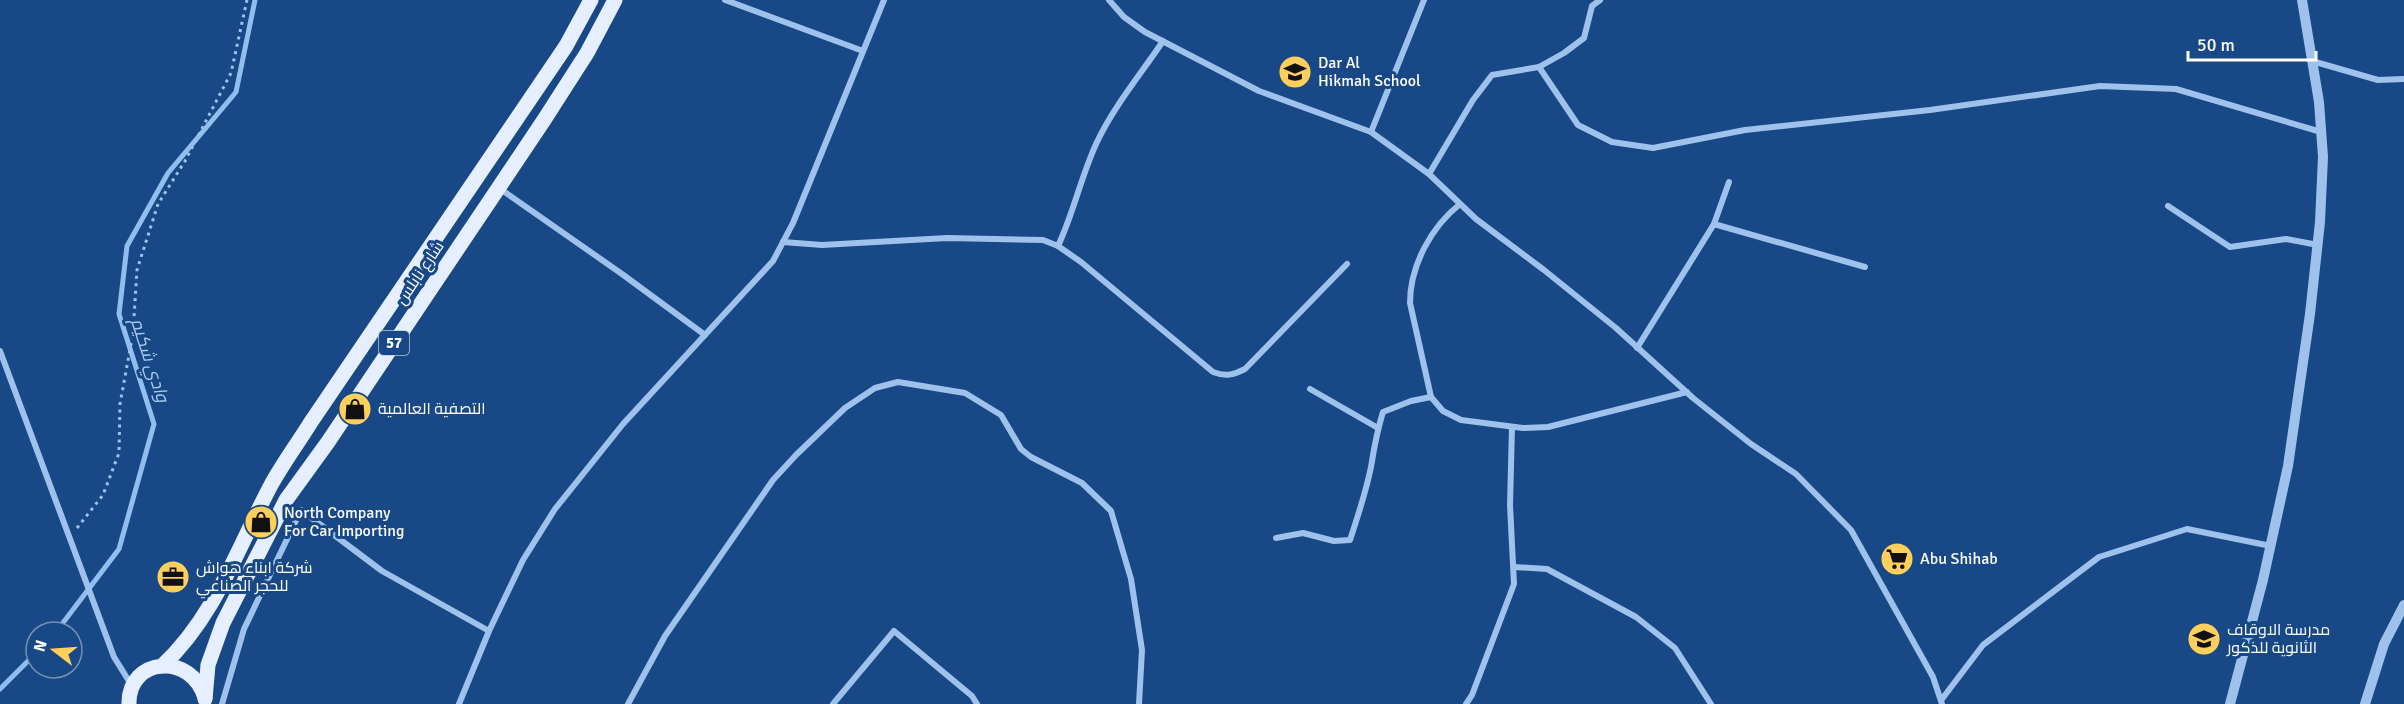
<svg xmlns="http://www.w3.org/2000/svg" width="2404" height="704" viewBox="0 0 2404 704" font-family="Signika,Cairo,sans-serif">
  <rect width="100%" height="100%" fill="#184886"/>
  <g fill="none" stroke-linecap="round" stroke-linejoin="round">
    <g stroke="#91bdef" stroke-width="5">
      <path d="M56,632L119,549L154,424L119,314L127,246L168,173L236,92L255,0"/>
      <path d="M0,689L36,653"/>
    </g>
    <path stroke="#9fc2ed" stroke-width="3" stroke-dasharray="3 4.5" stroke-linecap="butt" d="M77,528L103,495L119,453L120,404L133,333L137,270L158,204L185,161L231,73L247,0"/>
    <g stroke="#9fc2ed" stroke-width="6">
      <path d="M725,0L863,51"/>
      <path d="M1109,0L1124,17L1145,32L1259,91L1371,132L1429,174L1476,219L1544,270L1616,328L1693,398L1751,444L1796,474L1851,530L1933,677L1942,704"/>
      <path d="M2312,61L2378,80L2404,79"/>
      <path d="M1539,67L1578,125L1612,142L1653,148L1745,130L1930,110L2100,86L2176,89L2321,132"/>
      <path d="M1371,132L1424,0"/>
      <path d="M1429,174L1473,100L1492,75L1539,67L1564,53L1584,38L1592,6L1600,0"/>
      <path d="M499,188L622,274L705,335"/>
      <path d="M1460,204C1431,227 1410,266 1410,303L1431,397L1443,411L1461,420L1523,428L1548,427L1687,392"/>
      <path d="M2168,206L2230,247L2286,239L2318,245"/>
      <path d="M1714,224L1865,267"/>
      <path d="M783,242L822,245L947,238L1043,240L1058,246L1081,262L1213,372C1226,377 1233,375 1245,369L1347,264"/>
      <path d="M1058,246C1074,212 1081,176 1097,142C1114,106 1141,74 1163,41"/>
      <path d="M1637,348L1714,224L1729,182"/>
      <path d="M0,351L114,657L132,686"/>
      <path d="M1310,389L1378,428"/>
      <path d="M1276,538L1303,533L1334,541L1350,540C1358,516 1366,492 1371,467C1374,448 1377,431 1383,412L1411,401L1431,397"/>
      <path d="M1514,567L1547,569L1636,617L1675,648L1711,704"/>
      <path d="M1942,699L1983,645L2099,557L2187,529L2271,546"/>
      <path d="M222,704L244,629L301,510L382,571L489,631"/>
      <path d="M459,704L489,631L523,560L555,509L623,424L773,261L793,223L884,0"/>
      <path d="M628,704L665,636L773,480L796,455L845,408L875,388L898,382L965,393L1001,415L1021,449L1031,457L1082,483L1111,511L1131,579L1142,650L1139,704"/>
      <path d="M833,704L894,631L972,696L977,704"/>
      <path d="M1466,704L1472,695L1514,584L1510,505L1512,427"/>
    </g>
    <g stroke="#9fc2ed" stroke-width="10">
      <path d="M2230,704L2263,580L2288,466L2310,314L2320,222L2323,157L2319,102L2302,0"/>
      <path d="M2365,704L2384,644L2404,605"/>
    </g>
    <g stroke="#e5efff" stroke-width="15">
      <path d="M162,666C215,617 238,547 271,485C283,463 298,443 311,422L566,46L591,0"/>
      <path d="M205,699L208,665L223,623L286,500L328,442L544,120L587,53L615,0"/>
      <path d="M129,704C128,657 192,652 205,698"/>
    </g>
  </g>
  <defs>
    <symbol id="school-disc" viewBox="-11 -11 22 22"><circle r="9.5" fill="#ffcf5b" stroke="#184886"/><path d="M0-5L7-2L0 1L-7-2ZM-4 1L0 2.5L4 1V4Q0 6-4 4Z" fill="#111"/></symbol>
    <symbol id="shop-disc" viewBox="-11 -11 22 22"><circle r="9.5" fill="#ffcf5b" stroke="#184886"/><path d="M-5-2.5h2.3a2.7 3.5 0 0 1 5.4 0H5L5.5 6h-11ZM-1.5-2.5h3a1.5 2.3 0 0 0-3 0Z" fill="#111"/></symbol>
    <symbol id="supermarket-disc" viewBox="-11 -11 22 22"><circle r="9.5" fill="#ffcf5b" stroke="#184886"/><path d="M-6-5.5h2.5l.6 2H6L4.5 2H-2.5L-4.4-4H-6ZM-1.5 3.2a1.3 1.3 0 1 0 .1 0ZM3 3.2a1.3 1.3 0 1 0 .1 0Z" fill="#111"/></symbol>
    <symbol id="office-disc" viewBox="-11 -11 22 22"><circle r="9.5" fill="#ffcf5b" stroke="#184886"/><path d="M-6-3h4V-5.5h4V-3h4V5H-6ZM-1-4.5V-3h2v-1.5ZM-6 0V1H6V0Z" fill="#111"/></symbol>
  </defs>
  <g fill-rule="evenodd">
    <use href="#school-disc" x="1276" y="53" width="38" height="38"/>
    <use href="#shop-disc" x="336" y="390" width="38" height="38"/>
    <use href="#shop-disc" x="242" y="503" width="38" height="38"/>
    <use href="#supermarket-disc" x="1878" y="540" width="38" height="38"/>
    <use href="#office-disc" x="154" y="558" width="38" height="38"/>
    <use href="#school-disc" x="2185" y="620" width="38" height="38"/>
  </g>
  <g text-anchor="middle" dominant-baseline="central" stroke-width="6" stroke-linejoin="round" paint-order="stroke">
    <rect fill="#184886" stroke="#bac8db" stroke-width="1.5" x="379" y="331" width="30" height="24" rx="4.5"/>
    <g font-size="15" font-weight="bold" fill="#fff">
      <text x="394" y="343">57</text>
    </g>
    <g font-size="16" fill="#fff" stroke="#184886" text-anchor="start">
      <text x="1318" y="63">Dar Al<tspan x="1318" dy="18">Hikmah School</tspan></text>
      <text x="378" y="409">التصفية العالمية</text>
      <text x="284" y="513">North Company<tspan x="284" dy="18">For Car Importing</tspan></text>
      <text x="1920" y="559">Abu Shihab</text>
      <text x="196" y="568">شركة ابناء هواش<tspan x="196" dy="18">للحجر الصناعي</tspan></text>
      <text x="2227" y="630">مدرسة الاوقاف<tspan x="2227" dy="18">الثانوية للذكور</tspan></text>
    </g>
    <g font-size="16" fill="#fff" stroke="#184886">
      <text transform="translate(420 273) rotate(-56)">شارع نابلس</text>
    </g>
    <g font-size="18" font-style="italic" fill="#aaccf4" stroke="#184886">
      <text transform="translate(150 360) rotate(72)">وادي شكيم</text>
    </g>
  </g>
  <g transform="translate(54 650) rotate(287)"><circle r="28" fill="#184886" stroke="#7491b6" stroke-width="1.5"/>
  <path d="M0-4.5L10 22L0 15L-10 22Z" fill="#ffcf5b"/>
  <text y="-9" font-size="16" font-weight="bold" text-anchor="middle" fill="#ffffff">N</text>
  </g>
  <path d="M2188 51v9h128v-9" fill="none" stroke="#ffffff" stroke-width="3"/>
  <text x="2197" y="51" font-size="18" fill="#ffffff" stroke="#184886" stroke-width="4.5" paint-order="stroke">50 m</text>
</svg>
